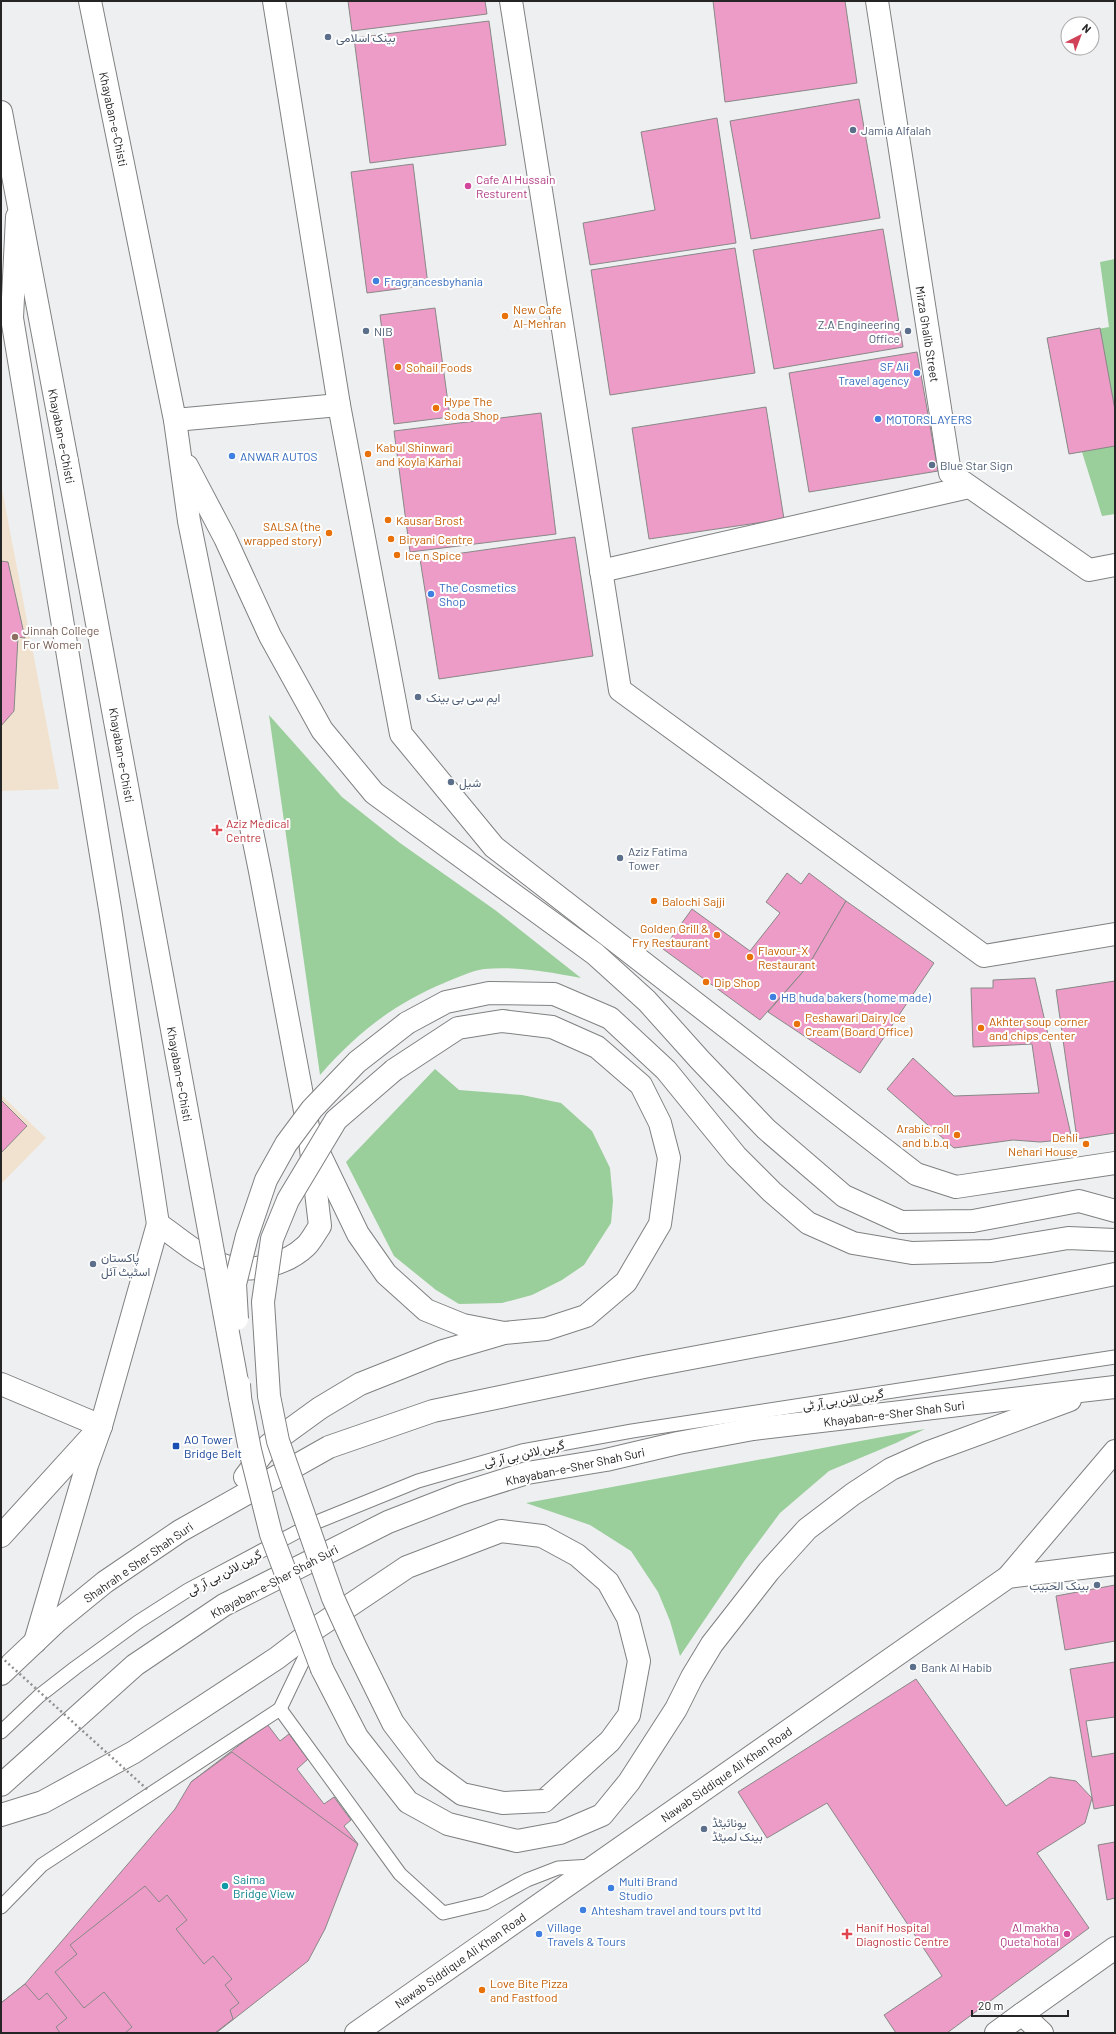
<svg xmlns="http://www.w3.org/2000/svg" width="1116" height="2034" viewBox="0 0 1116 2034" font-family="Barlow,Vazirmatn,sans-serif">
  <rect width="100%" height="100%" fill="#eeeff0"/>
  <g fill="#f1e2cf">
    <path d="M1,484L59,789L1,791Z"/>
    <path d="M1,1095L46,1138L1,1184Z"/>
  </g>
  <g fill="#9ace9b">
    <path d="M1115,259V514L1102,516L1082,452L1069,454L1047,338L1109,327L1100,262Z"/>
    <path d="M269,715L342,797L400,843L495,910L581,978C549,972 517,966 484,969C471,971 456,978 444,983C392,1005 357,1033 320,1075Z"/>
    <path d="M435,1069L459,1090L522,1095L561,1103L592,1131L610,1168L613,1201L611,1223L584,1265L562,1280L532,1295L502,1303L459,1304L436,1290L394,1256L346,1162Z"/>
    <path d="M925,1429L896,1443L829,1471L780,1513L745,1560L680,1656L670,1621L658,1592L631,1551L590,1525L526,1503Z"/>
  </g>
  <g fill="#ec9cc6" stroke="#898888">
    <path d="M348,1H485L487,14L352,31Z"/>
    <path d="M713,1H845L857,83L725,102Z"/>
    <path d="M489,21L506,145L370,163L354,38Z"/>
    <path d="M859,99L880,218L751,239L730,121Z"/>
    <path d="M717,118L736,243L590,265L583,223L655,210L641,132Z"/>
    <path d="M413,164L428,285L367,293L351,172Z"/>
    <path d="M883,229L903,347L774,369L753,250Z"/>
    <path d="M735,248L755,373L610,395L591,270Z"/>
    <path d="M435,308L450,417L394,424L380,315Z"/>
    <path d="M1100,328L1115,410V446L1069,454L1047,338Z"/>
    <path d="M917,352L938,471L809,492L789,373Z"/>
    <path d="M766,407L784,519L649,539L632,428Z"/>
    <path d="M541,413L556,534L410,552L394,431Z"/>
    <path d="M575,537L593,656L439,679L420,559Z"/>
    <path d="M1,561L8,562L25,638L18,637L14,711L1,726Z"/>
    <path d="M787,873L801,884L809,873L846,901L808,966L760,1020L663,949L692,909L750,951L780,913L766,902Z"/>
    <path d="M846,901L934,963L860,1073L768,1012L808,966Z"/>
    <path d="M1035,978L1072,1139L1040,1142L1013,1140L954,1148L887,1089L913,1058L954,1096L1039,1093L1032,1044L973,1047L971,988H993V980Z"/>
    <path d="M1115,981V1133L1077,1139L1056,990Z"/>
    <path d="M1,1100L27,1126L1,1153Z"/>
    <path d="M1115,1585V1641L1065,1650L1056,1596Z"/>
    <path d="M1115,1662V1717L1086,1721L1092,1757L1115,1753V1805L1094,1809L1070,1669Z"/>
    <path d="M916,1679L1006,1806L1050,1777L1076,1781L1092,1798L1085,1823L1037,1853L1089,1928L947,2033H896L884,2015L942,1976L827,1803L767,1838L738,1792Z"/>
    <path d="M267,1724L280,1741L289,1734L308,1759L297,1769L324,1804L334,1797L351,1820L344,1826L358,1844L349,1851L352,1859L274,1918L267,1909L258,1916L231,1880L250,1865L223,1830L203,1845L175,1809L198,1791L191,1782Z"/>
    <path d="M232,1752L358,1844L325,1929L308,1961L216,2033H1V2003L25,1984L175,1809L191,1782Z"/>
    <path d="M1115,1842V1898L1107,1900L1098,1845Z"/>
    <path d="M145,1886L159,1902L167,1895L187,1920L176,1929L204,1964L213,1956L232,1979L225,1985L239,2003L230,2010L233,2019L215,2033H125L132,2027L104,1992L84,2008L55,1972L77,1954L70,1945Z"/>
    <path d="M25,1984L39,2000L47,1993L67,2018L56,2027L60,2033H1V2003Z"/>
  </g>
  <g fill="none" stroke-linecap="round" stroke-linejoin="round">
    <defs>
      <g id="service">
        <path d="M280,1709L313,1640"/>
        <path d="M1,1732L39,1696L75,1668L138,1622L188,1590L312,1524L418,1481L522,1451L632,1431L1115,1357"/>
        <path d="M1,1907L42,1865L280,1709L400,1874L443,1913L485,1903L527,1880L558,1868L592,1866"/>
      </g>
      <g id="minor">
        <path d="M274,1L339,405L401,734L494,847L916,1174L956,1187L1115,1163"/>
        <path d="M511,1L620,690L984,956L1115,934"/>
        <path d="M877,1L950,473L1089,570L1115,565"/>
        <path d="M17,217L12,318L110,909L158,1224"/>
        <path d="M175,420L339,405"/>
        <path d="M601,571L969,487"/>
        <path d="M1,1536L101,1426"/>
        <path d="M1008,1577L1115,1451"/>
        <path d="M356,2033L1008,1577L1115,1564"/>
        <path d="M996,2033L1022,2014"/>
        <path d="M1042,2033L1022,2014L1115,1948"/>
      </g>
      <path id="tertiary" d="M1,1384L101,1426"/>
      <g id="primary">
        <path d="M1,112L67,461"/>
        <path d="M187,466L225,538L270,636L322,730L374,793L595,954L647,1001L700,1060L766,1129L844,1196L901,1222L973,1221L1079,1201L1115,1211"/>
        <path d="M407,1023L446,1002L489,993L554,994L610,1018L666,1070L736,1156L772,1192L808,1223L853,1243L912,1253L991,1251L1068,1238L1115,1240"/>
        <path d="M317,1149L358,1234L386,1274L426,1310L463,1325L504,1333L546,1329L586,1316L626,1282L660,1224L669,1158L660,1123L641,1085L597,1047L552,1027L502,1021L458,1028L394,1070"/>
        <path d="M245,1477L269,1445L320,1408L360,1384L443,1351L501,1334"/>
        <path d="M35,1642L87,1465L101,1426L158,1224C179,1238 201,1259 226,1266C252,1273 286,1265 306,1246C311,1241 315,1233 320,1226L309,1132L260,871L189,521L175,420L90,1"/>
        <path d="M322,1669L357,1737L408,1802L448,1824L517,1841L560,1833L602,1815L629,1782L676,1709L692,1677L712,1644L769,1571L807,1529L853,1494L891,1469L929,1452L1070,1400"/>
        <path d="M1,1674L56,1622L105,1582L180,1531L329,1447L433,1411L644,1367L840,1330L1115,1274"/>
        <path d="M1,1785L135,1665L224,1605L388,1522L460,1494L527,1473L606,1460L678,1443L753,1429L1115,1387"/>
        <path d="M1,1815L43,1802L134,1752L277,1658L319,1626L407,1567L501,1531L542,1536L577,1555L608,1582L628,1618L639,1661L629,1715L610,1741L544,1801"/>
      </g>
    </defs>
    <use href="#service" stroke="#7f8081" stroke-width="15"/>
    <use href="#minor" stroke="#7f8081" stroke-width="24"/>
    <use href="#tertiary" stroke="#7f8081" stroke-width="24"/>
    <use href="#primary" stroke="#7f8081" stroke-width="24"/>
    <use href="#service" stroke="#fff" stroke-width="13"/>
    <use href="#minor" stroke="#fff" stroke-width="22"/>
    <use href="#tertiary" stroke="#fff" stroke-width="22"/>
    <use href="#primary" stroke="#fff" stroke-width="22"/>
    <defs>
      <g id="primary-bridge">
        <path d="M67,461L240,1398"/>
        <path d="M394,1070L336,1120L288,1200L272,1239L263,1302L269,1396L278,1441L333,1598L354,1644L393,1723L428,1769L462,1794L503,1803L544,1801"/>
        <path d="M237,1319L235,1284L247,1236L266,1180L286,1144L312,1109L357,1062L407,1023"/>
        <path d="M239,1384L240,1398L250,1450L271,1534L322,1669"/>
      </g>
    </defs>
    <use href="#primary-bridge" stroke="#7f8081" stroke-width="24" stroke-linecap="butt"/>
    <path stroke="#8f8f90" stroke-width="2.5" stroke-dasharray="2 3" stroke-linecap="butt" d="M1,1657L149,1791"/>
    <use href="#primary-bridge" stroke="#fff" stroke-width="22"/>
  </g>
  <g fill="#5c6f8a" stroke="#fff" stroke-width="1.5">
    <circle cx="328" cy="37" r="4"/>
    <circle cx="853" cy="130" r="4"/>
    <circle cx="366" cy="331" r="4"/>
    <circle cx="908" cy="331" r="4"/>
    <circle cx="932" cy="465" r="4"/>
    <circle cx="418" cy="697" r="4"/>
    <circle cx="451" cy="782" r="4"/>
    <circle cx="620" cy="858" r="4"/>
    <circle cx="93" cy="1264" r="4"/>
    <circle cx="1097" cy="1585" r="4"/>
    <circle cx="913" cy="1667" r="4"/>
    <circle cx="704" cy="1829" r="4"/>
  </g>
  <g fill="#d1479c" stroke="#fff" stroke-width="1.5">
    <circle cx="468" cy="186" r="4"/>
    <circle cx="1067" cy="1934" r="4"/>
  </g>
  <g fill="#3f7fe0" stroke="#fff" stroke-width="1.5">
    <circle cx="376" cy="281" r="4"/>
    <circle cx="917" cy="373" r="4"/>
    <circle cx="878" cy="419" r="4"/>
    <circle cx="232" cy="456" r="4"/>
    <circle cx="431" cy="594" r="4"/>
    <circle cx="773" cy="997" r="4"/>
    <circle cx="611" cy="1888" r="4"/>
    <circle cx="583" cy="1910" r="4"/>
    <circle cx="539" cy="1934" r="4"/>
  </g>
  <g fill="#e8710a" stroke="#fff" stroke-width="1.5">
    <circle cx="505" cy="316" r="4"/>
    <circle cx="398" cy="367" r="4"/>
    <circle cx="436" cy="408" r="4"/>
    <circle cx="368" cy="454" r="4"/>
    <circle cx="388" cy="520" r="4"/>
    <circle cx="329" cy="533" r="4"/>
    <circle cx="391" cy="539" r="4"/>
    <circle cx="397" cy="555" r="4"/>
    <circle cx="654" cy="901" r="4"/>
    <circle cx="717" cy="935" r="4"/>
    <circle cx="750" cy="957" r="4"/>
    <circle cx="706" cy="982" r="4"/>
    <circle cx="797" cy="1024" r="4"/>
    <circle cx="981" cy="1028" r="4"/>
    <circle cx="957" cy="1135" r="4"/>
    <circle cx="1086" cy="1144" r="4"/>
    <circle cx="482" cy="1990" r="4"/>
  </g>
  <circle fill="#8d6e63" stroke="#fff" stroke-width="1.5" cx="15" cy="637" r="4"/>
  <g fill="#e0444e" stroke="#fff" stroke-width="1.5">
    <path d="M215 824h4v4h4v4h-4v4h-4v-4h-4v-4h4z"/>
    <path d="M845 1928h4v4h4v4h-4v4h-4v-4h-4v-4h4z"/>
  </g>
  <rect fill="#1a4fb4" stroke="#fff" stroke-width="1.5" x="172" y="1442" width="8" height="8" rx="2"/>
  <circle fill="#0f9aa8" stroke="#fff" stroke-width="1.5" cx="225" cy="1886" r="4"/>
  <g text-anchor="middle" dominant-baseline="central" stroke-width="4" stroke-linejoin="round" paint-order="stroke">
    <g font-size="12" fill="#4e5e75" stroke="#fff" text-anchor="start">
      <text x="336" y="37">بینک اسلامی</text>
      <text x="861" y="130">Jamia Alfalah</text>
      <text x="900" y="324" text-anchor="end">Z.A Engineering<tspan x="900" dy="14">Office</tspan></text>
      <text x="374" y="331">NIB</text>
      <text x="940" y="465">Blue Star Sign</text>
      <text x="426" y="697">ایم سی بی بینک</text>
      <text x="459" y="782">شیل</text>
      <text x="628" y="851">Aziz Fatima<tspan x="628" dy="14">Tower</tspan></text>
      <text x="101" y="1257">پاکستان<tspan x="101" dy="14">اسٹیٹ آئل</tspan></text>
      <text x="1089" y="1585" text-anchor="end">بينک الحبيب</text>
      <text x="921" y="1667">Bank Al Habib</text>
      <text x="712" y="1822">یونائیٹڈ<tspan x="712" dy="14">بینک لمیٹڈ</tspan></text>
    </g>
    <g font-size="12" fill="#252525" stroke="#fff">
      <text transform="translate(114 119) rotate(78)">Khayaban-e-Chisti</text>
      <text transform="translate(928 334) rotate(81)">Mirza Ghalib Street</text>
      <text transform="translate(62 436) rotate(79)">Khayaban-e-Chisti</text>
      <text transform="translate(122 755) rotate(80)">Khayaban-e-Chisti</text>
      <text transform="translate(180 1074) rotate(80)">Khayaban-e-Chisti</text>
      <text transform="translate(843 1399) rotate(-9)">گرین لائن بی آر ٹی</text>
      <text transform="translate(894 1413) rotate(-7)">Khayaban-e-Sher Shah Suri</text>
      <text transform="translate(524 1453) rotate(-13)">گرین لائن بی آر ٹی</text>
      <text transform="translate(575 1466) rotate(-12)">Khayaban-e-Sher Shah Suri</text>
      <text transform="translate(138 1562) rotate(-35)">Shahrah e Sher Shah Suri</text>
      <text transform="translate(224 1572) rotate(-28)">گرین لائن بی آر ٹی</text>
      <text transform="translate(274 1581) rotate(-28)">Khayaban-e-Sher Shah Suri</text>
      <text transform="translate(726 1774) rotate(-35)">Nawab Siddique Ali Khan Road</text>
      <text transform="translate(460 1960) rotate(-35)">Nawab Siddique Ali Khan Road</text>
    </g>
    <g font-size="12" fill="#b23c85" stroke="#fff" text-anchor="start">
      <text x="476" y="179">Cafe Al Hussain<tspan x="476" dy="14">Resturent</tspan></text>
      <text x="1059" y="1927" text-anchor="end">Al makha<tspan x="1059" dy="14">Queta hotal</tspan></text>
    </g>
    <g font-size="12" fill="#366cbe" stroke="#fff" text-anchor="start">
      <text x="384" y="281">Fragrancesbyhania</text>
      <text x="909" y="366" text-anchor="end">SF Ali<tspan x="909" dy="14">Travel agency</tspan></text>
      <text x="886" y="419">MOTORSLAYERS</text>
      <text x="240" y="456">ANWAR AUTOS</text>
      <text x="439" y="587">The Cosmetics<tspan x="439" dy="14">Shop</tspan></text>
      <text x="781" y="997">HB huda bakers (home made)</text>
      <text x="619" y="1881">Multi Brand<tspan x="619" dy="14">Studio</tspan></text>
      <text x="591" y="1910">Ahtesham travel and tours pvt ltd</text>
      <text x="547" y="1927">Village<tspan x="547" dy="14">Travels &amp; Tours</tspan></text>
    </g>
    <g font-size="12" fill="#c56008" stroke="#fff" text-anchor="start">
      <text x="513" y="309">New Cafe<tspan x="513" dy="14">Al-Mehran</tspan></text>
      <text x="406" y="367">Sohail Foods</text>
      <text x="444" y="401">Hype The<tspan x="444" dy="14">Soda Shop</tspan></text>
      <text x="376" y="447">Kabul Shinwari<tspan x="376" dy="14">and Koyla Karhai</tspan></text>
      <text x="396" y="520">Kausar Brost</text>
      <text x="321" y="526" text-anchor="end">SALSA (the<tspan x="321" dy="14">wrapped story)</tspan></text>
      <text x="399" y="539">Biryani Centre</text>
      <text x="405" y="555">Ice n Spice</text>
      <text x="662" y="901">Balochi Sajji</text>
      <text x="709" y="928" text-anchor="end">Golden Grill &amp;<tspan x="709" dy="14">Fry Restaurant</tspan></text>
      <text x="758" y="950">Flavour-X<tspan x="758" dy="14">Restaurant</tspan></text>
      <text x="714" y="982">Dip Shop</text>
      <text x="805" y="1017">Peshawari Dairy Ice<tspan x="805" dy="14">Cream (Board Office)</tspan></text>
      <text x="989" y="1021">Akhter soup corner<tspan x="989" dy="14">and chips center</tspan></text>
      <text x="949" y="1128" text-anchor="end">Arabic roll<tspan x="949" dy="14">and b.b.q</tspan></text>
      <text x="1078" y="1137" text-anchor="end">Dehli<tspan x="1078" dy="14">Nehari House</tspan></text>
      <text x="490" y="1983">Love Bite Pizza<tspan x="490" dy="14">and Fastfood</tspan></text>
    </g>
    <g font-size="12" fill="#785e54" stroke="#fff" text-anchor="start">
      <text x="23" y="630">Jinnah College<tspan x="23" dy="14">For Women</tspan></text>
    </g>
    <g font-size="12" fill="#be3a42" stroke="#fff" text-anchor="start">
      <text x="226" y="823">Aziz Medical<tspan x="226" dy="14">Centre</tspan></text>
      <text x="856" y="1927">Hanif Hospital<tspan x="856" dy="14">Diagnostic Centre</tspan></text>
    </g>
    <g font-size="12" fill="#164399" stroke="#fff" text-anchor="start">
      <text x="184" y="1439">AO Tower<tspan x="184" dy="14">Bridge Belt</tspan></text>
    </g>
    <g font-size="12" fill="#0d838f" stroke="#fff" text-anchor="start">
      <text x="233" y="1879">Saima<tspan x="233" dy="14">Bridge View</tspan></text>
    </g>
  </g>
  <rect width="1116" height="2034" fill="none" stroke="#252525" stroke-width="4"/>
  <g transform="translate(1080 36) rotate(42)"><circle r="19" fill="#ffffff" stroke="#a8a8a8"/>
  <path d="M0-3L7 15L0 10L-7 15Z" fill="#d14158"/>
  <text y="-6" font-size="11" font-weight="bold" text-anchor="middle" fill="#252525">N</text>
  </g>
  <path d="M972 2010v6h96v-6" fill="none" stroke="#252525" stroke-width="2"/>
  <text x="978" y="2010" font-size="12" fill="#252525" stroke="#ffffff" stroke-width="3" paint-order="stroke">20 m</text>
</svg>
